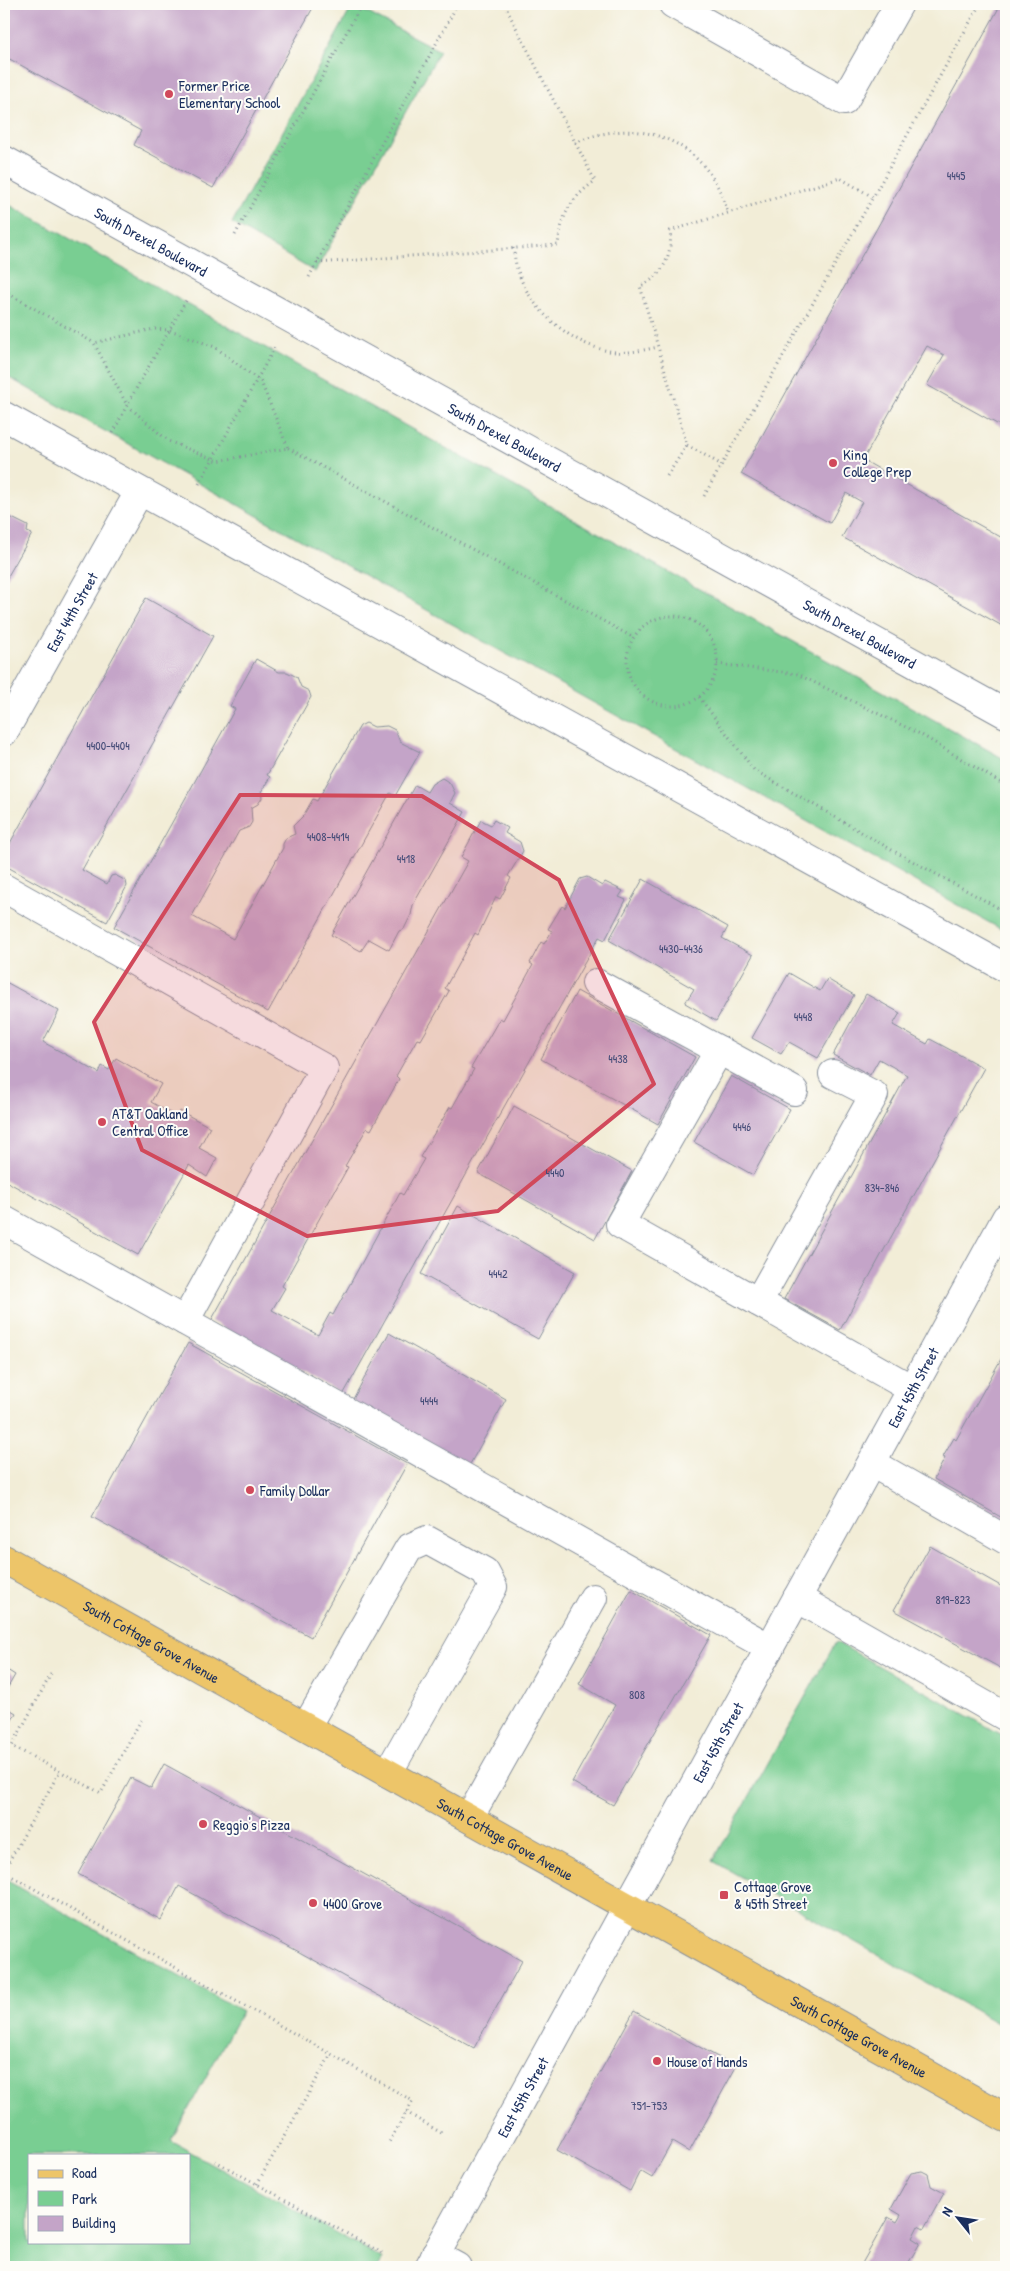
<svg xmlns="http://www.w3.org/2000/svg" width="1010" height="2271" viewBox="0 0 1010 2271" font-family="'Patrick Hand',sans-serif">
  <rect width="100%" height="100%" fill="#fdfcf7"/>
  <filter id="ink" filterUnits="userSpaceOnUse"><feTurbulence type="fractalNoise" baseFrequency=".02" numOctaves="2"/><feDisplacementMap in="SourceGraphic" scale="10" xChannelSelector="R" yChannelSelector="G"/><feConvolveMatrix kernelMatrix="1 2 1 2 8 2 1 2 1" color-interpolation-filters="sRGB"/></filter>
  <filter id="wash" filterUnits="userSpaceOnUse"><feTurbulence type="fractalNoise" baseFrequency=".0096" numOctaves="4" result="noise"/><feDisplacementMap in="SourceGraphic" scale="20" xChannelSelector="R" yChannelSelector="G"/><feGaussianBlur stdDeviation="1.12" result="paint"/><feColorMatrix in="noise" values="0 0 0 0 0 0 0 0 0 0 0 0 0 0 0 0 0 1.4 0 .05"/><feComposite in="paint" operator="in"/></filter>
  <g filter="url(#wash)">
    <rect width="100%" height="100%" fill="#f2edd7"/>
    <g fill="#79ce92" stroke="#4a7e78" fill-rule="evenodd">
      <path d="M353,5L440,51L315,272L232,223Z"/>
      <path d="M4,202L1006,760V932L4,375Z"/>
      <path d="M836,1642L1006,1737V2028L713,1861Z"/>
      <path d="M4,1879L242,2011L171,2141L383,2259L378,2267H4ZM29,2155H189V2242H29Z"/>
    </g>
    <g id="blocks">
      <g fill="#c4a4c8">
        <path d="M4,4H315L213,188L134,145L141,131L4,56Z"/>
        <path d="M1001,4H1006V429L927,385L944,355L927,346L863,460L1006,540V628L842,537L862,502L846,493L830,523L741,474Z"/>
        <path d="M4,514L28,526L27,532L32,534L4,583Z"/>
        <path d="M146,598L213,636L82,870L107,884L111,876L115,875L126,881L127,886L107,922L4,865V854Z"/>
        <path d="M256,659L279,672H287L297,677L301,687L309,691L311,697L267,775L270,777L261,792L262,798L258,804L251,808L252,822L249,827L239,831L192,916L233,939L283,848V844L286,838L295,834L293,826L303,816L313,799L317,801L360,726L366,723L374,727L387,726L395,730L400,742L420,752L395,796L390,793L268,1012L114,927L235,709L230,706Z"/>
        <path d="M442,778L450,783L455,793L450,803L465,812L413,905L411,915L404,929L399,931L389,950L369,939L361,951L331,935L415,785L427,792L432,784Z"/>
        <path d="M481,820L491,825L494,820L508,828L505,833L520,842L523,851L508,876L511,878L500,899L496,897L478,935L475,933L445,988L449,991L421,1040L417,1039L396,1076L399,1079L371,1130L367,1128L345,1166L348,1167L282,1286L285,1288L272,1310L318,1335L330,1313L333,1315L400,1193L403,1195L424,1159L420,1157L450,1107L452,1108L474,1069L471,1068L500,1018L503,1020L533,965L530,963L541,942L544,944L552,931L548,929L562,906L565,908L580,879L587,877L602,886L605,882L623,891L619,897L626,900L605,940L599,937L343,1395L211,1321L468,861L461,857Z"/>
        <path d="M643,879L728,927L722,938L753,955L716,1021L685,1003L694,989L609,940Z"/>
        <path d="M789,973L820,991L827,979L854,995L818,1058L789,1042L781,1054L752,1038Z"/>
        <path d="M4,981L59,1011L43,1042L99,1073L102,1066L109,1070L116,1058L161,1084L151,1102L177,1117L180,1111L210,1127L199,1148L217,1158L207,1177L189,1165L138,1255L4,1180Z"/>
        <path d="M577,991L695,1057L658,1124L541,1059Z"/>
        <path d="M866,994L900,1013L893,1025L927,1044L930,1039L984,1068L840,1330L784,1299L907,1075L879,1059L870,1075L833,1055Z"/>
        <path d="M731,1076L790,1109L753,1175L694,1142Z"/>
        <path d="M514,1106L632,1171L595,1239L478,1173Z"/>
        <path d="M458,1206L575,1272L538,1339L421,1274Z"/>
        <path d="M389,1333L506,1399L469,1466L352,1401Z"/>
        <path d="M188,1343L407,1464L311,1637L92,1517Z"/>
        <path d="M1006,1350V1520L934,1479L945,1458L943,1457L954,1438L956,1440Z"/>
        <path d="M930,1546L1006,1589V1671L894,1610Z"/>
        <path d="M631,1590L711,1635L613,1805L572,1782L615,1705L579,1684Z"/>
        <path d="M4,1668L15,1675L4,1694Z"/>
        <path d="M4,1706L16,1713L4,1734Z"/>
        <path d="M164,1764L522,1961L474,2048L179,1886L161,1920L78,1874L131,1778L151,1788Z"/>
        <path d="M634,2011L736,2067L689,2152L672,2142L652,2178L640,2171L630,2191L557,2150Z"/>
        <path d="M922,2171L928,2174L931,2186L944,2193L924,2229L918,2226L912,2238L920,2243L906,2267H860L888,2217L897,2222L901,2215L891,2209L911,2173Z"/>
      </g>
    </g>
  </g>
  <g filter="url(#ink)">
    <use href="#blocks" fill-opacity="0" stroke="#868e9a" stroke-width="1"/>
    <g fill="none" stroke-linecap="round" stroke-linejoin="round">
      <defs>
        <g id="minor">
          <path d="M673,4L844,101L899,4"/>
          <path id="s1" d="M4,160L1006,714"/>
          <path d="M4,416L1006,968"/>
          <path id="s2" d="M4,732L139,492"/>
          <path d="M4,888L324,1068L185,1321"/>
          <path d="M596,983L794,1091"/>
          <path d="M719,1050L620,1224L912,1389"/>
          <path d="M4,1220L770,1648"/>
          <path d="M758,1302L874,1095L833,1074"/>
          <path d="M872,1463L1006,1540"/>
          <path d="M797,1598L1006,1717"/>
          <path d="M306,1727L409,1548L427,1540L485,1572L493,1587L388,1773"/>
          <path d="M469,1818L593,1598"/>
          <path d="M435,2255L457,2267"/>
          <path id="s3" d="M429,2267L1006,1218"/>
        </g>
        <g id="major">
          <path id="s4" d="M4,1559L1006,2118"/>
        </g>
      </defs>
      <use href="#minor" stroke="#868e9a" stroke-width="30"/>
      <use href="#major" stroke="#868e9a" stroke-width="30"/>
      <g stroke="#868e9a" stroke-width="3" stroke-dasharray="1 4" stroke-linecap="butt">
        <path d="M575,143C630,118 689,133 718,187C722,195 725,204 728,213"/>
        <path d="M235,235L362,4"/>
        <path d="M513,248C515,256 515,264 518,271C530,311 575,348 616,352C631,353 645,350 658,347"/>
        <path d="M317,263L558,245C562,214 569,200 595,181L504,4"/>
        <path d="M309,277L455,9"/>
        <path d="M4,291L94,343L127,405L168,441L218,461L288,448L261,382L215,347L170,330L154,329L94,343"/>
        <path d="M113,433L127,405L187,299"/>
        <path d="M687,445L722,465"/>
        <path d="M288,448L634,638"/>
        <path d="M667,476L687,445L640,286C663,278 673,253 670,231L840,178L873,197L980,4"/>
        <path d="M199,484L275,347"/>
        <path d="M704,496L873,197"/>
        <circle cx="672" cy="661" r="45"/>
        <path d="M717,664L797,674L920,734L1006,786"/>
        <path d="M699,697L754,770L892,850L1006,912"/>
        <path d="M51,1674L12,1746L101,1793L141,1720"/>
        <path d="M4,1870L60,1771"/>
        <path d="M4,1872L331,2054"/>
        <path d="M406,2112L443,2134"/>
        <path d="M215,2161L382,2253"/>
        <path d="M257,2184L331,2054L413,2101L388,2144"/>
      </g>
      <use href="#minor" stroke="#fff" stroke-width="28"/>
      <use href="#major" stroke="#edc569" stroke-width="28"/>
    </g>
  </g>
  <path fill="#d1495b" fill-opacity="0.2" stroke="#d1495b" stroke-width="4" stroke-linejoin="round" d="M240,795L422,796L559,880L654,1084L498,1211L307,1236L142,1150L94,1022Z"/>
  <g fill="#d1495b" stroke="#fdfcf7" stroke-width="2">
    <circle cx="169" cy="94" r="5"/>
    <circle cx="833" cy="463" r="5"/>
    <circle cx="102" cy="1122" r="5"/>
    <circle cx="250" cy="1490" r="5"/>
    <circle cx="203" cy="1824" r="5"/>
    <rect x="719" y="1890" width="10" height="10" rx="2.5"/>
    <circle cx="313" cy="1903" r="5"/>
    <circle cx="657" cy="2061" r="5"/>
  </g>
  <g text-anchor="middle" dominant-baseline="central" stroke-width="4" stroke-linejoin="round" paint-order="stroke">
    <g font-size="12" fill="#454c78">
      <text x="956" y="175">4445</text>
      <text x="108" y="745">4400-4404</text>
      <text x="328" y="836">4408-4414</text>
      <text x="406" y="858">4418</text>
      <text x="681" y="948">4430-4436</text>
      <text x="803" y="1016">4448</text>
      <text x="618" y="1058">4438</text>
      <text x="742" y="1126">4446</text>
      <text x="555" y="1172">4440</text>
      <text x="882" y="1187">834-846</text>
      <text x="498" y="1273">4442</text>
      <text x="429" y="1400">4444</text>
      <text x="953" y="1599">819-823</text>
      <text x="637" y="1694">808</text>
      <text x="649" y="2105">751-753</text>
    </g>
    <g font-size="15" fill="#1b2f5e" stroke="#fdfcf7" text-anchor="start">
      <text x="179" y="85">Former Price<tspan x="179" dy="17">Elementary School</tspan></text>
      <text x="843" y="454">King<tspan x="843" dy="17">College Prep</tspan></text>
      <text x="112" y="1113">AT&amp;T Oakland<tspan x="112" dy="17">Central Office</tspan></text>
      <text x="260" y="1490">Family Dollar</text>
      <text x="213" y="1824">Reggio's Pizza</text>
      <text x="734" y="1886">Cottage Grove<tspan x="734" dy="17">&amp; 45th Street</tspan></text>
      <text x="323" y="1903">4400 Grove</text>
      <text x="667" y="2061">House of Hands</text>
    </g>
    <g font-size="15" fill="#1b2f5e" stroke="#fdfcf7">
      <text stroke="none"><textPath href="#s1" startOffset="168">South Drexel Boulevard</textPath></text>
      <text stroke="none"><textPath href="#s1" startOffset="572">South Drexel Boulevard</textPath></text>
      <text stroke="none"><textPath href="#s2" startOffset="138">East 44th Street</textPath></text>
      <text stroke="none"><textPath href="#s1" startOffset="978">South Drexel Boulevard</textPath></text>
      <text stroke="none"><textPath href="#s3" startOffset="1004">East 45th Street</textPath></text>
      <text stroke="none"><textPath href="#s4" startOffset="169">South Cottage Grove Avenue</textPath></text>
      <text stroke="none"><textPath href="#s3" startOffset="599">East 45th Street</textPath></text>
      <text stroke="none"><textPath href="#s4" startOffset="574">South Cottage Grove Avenue</textPath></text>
      <text stroke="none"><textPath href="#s4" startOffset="979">South Cottage Grove Avenue</textPath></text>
      <text stroke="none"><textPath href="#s3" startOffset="194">East 45th Street</textPath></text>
    </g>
  </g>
  <rect width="1010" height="2271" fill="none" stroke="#fdfcf7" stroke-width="20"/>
  <rect x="28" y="2154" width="162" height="90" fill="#fdfcf7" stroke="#a3aaba"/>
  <rect x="38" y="2170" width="25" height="8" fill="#edc569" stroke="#a3aaba"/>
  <text x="72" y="2178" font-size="15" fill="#1b2f5e">Road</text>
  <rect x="38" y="2191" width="25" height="15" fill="#79ce92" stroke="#a3aaba"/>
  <text x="72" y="2204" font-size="15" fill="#1b2f5e">Park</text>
  <rect x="38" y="2216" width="25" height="15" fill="#c4a4c8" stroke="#a3aaba"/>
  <text x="72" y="2228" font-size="15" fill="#1b2f5e">Building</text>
  <g transform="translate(958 2218) rotate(300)" stroke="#fdfcf7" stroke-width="4" paint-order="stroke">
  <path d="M0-4L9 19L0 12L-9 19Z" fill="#1b2f5e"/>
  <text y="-8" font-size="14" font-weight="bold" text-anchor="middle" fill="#1b2f5e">N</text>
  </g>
</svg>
